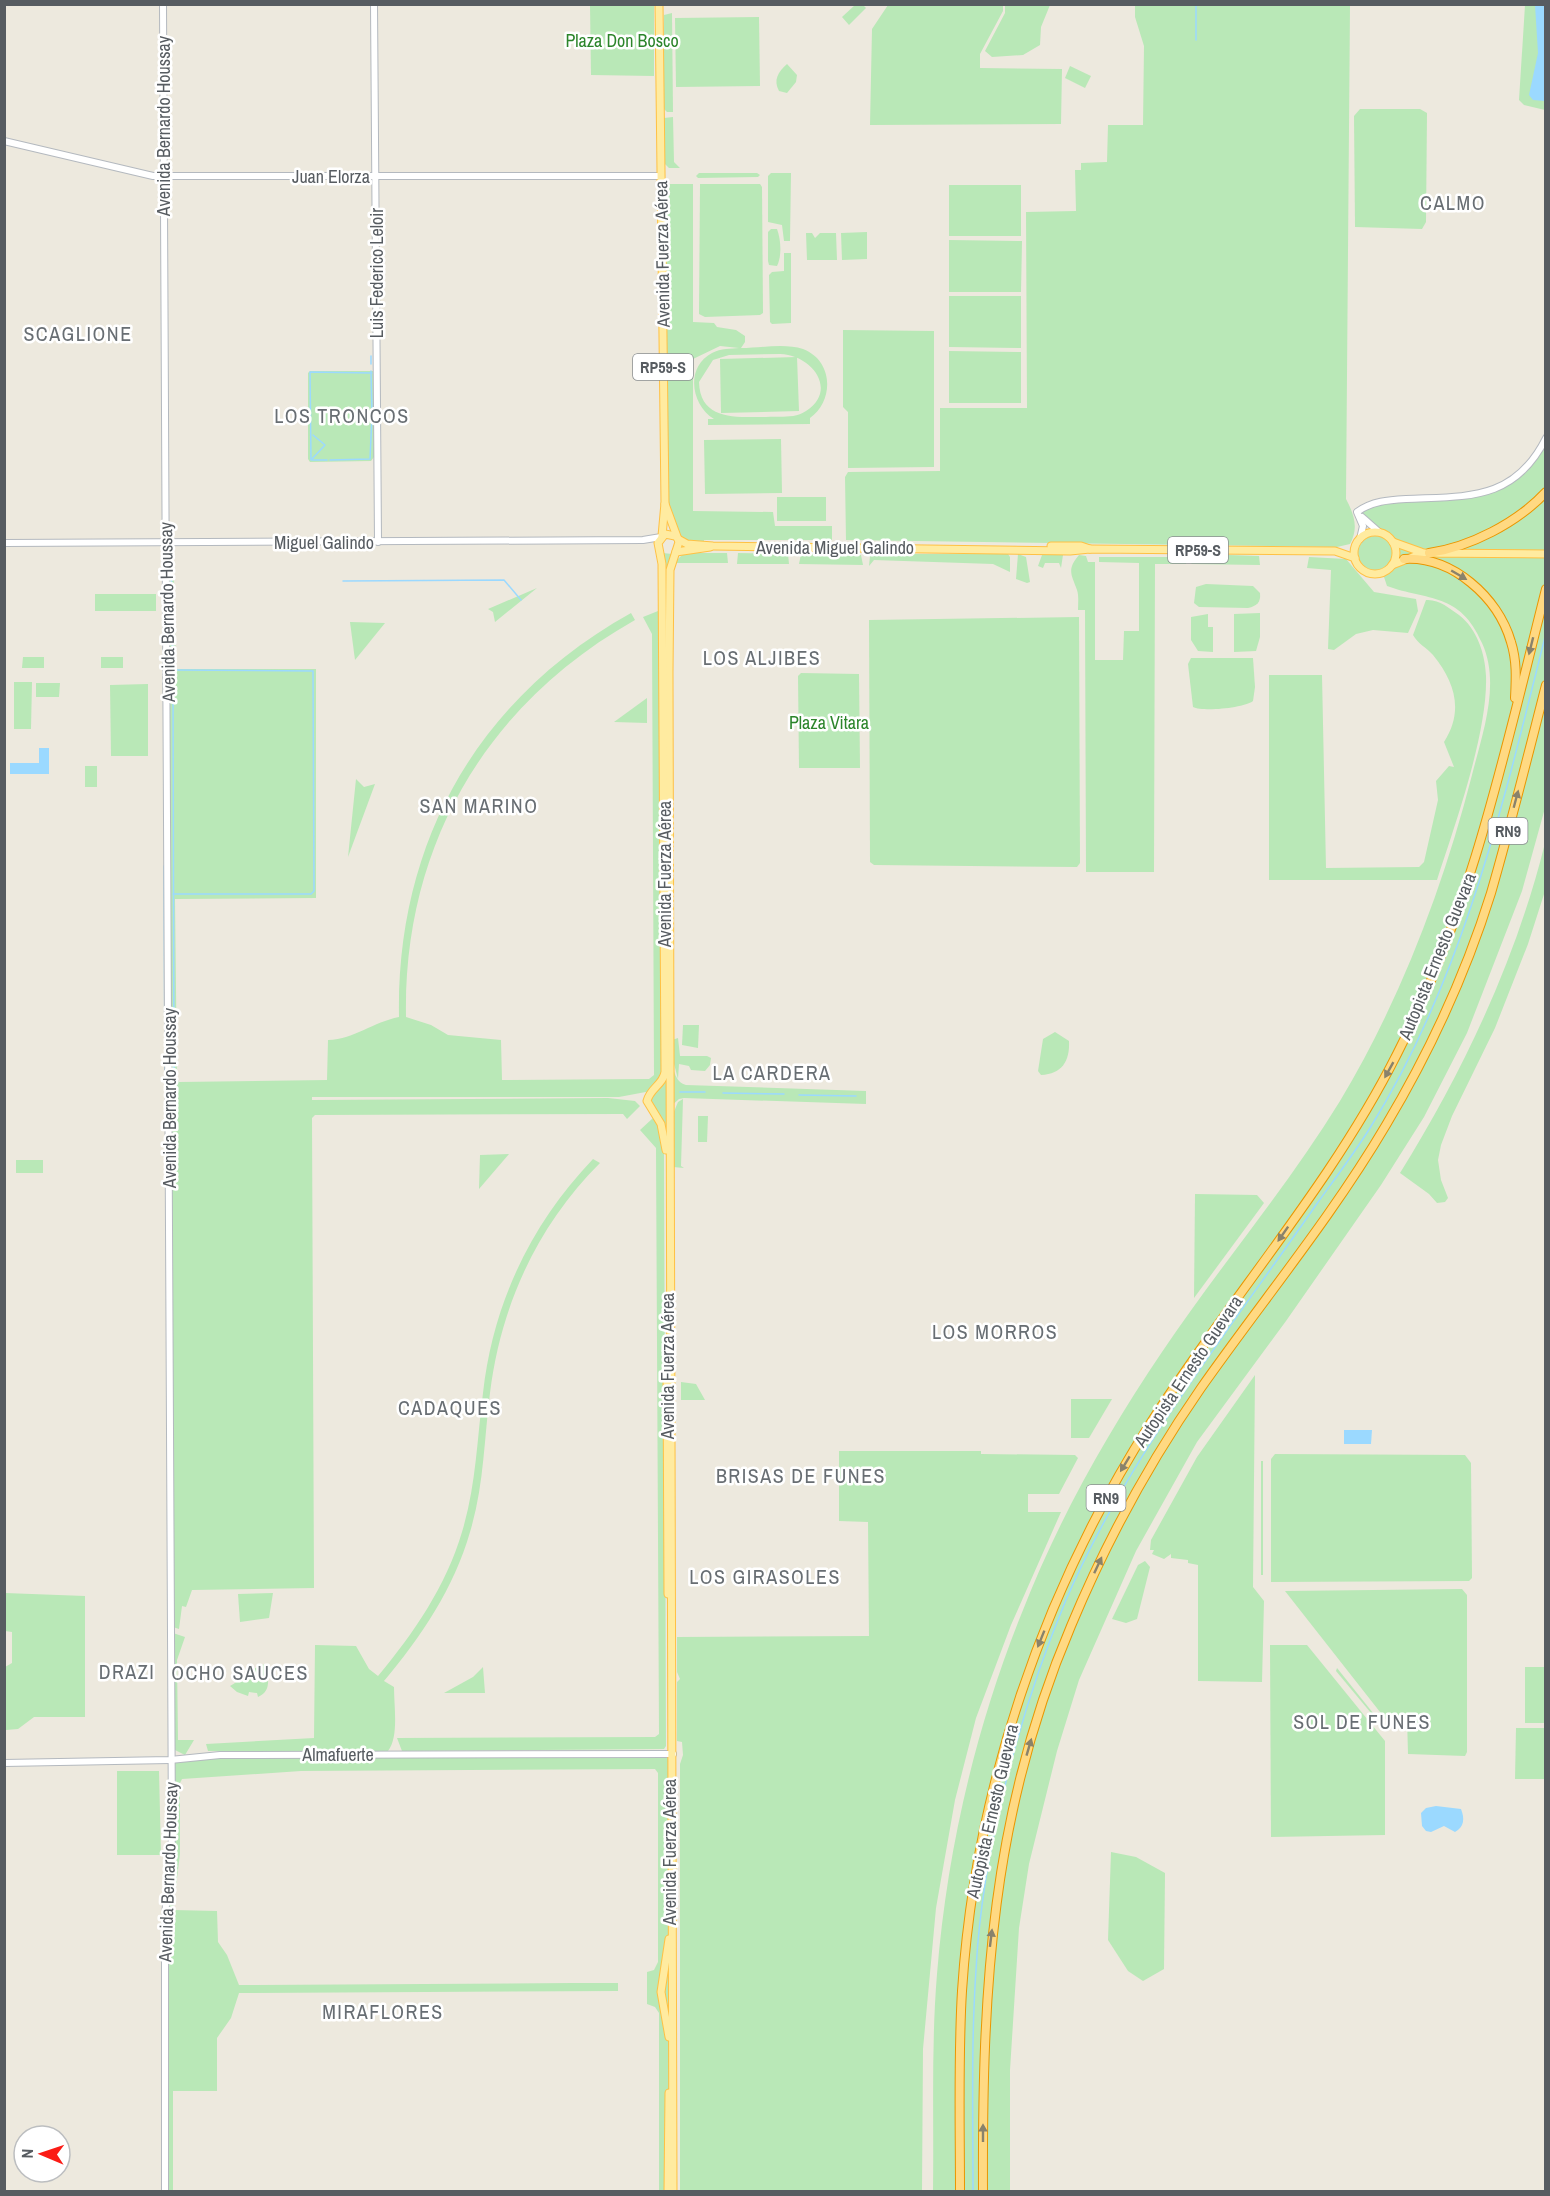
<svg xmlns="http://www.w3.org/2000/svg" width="1550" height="2196" viewBox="0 0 1550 2196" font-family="'Archivo Narrow',sans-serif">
  <rect width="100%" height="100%" fill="#ede9de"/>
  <g fill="#b9e8b7" fill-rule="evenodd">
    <path d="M590,5H654V76L591,75Z"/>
    <path d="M855,5H863L866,8L849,25L842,17Z"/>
    <path d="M888,5H1003V11L980,54V68L1062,69L1061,124L870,125L872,29Z"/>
    <path d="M1005,5H1050L1041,27L1040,45L1023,55L992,57L985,51L1005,13Z"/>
    <path d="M1135,5H1350L1346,499C1354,514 1359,528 1350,544L1337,547L846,540L845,477L848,472L940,471V408H1027L1026,212L1076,211L1075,170H1081V163L1107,162L1108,125H1143L1144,46L1135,17Z"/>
    <path d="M1525,5H1545V110L1524,105L1519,100Z"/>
    <path d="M672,13L673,112H667L664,109V15Z"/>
    <path d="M759,17L760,86L676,87L675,18Z"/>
    <path d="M787,64L797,75L796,82L787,93L779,91C773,80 778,72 787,64Z"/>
    <path d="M1070,66L1091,76L1085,88L1065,78Z"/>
    <path d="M1360,109H1420L1427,113L1426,222L1422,229L1355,227L1354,116Z"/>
    <path d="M673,117L674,162L680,168H669L664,163V118Z"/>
    <path d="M699,173H757L760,175L758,177L698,178L696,176Z"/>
    <path d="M771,173H791L790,241H784L782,225L768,222V176Z"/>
    <path d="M669,184H693V322L714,323L717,327L736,330L745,336V342L741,348C760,348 785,343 803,349C834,361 834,401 810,418V424L708,425V419H714C691,405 685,367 712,353C721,348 731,349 739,348L720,346L693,359V511L773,512L775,526H832V540H704V544L688,543L679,538L668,505L664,190ZM780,354C813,355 838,391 806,411C794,419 779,416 766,417C737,417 700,421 699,382L713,360L729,355Z"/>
    <path d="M700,184H760L762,187L763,313L760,315L705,317L699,314Z"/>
    <rect x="949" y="185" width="72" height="51"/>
    <path d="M771,229H777C781,240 782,256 777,266L769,265L768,261V232Z"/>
    <path d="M867,232V259L842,260L841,233Z"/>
    <path d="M806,233H812L815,238L820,233H836L837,260H807Z"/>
    <path d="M949,240L1022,241L1021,292H949Z"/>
    <path d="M784,253H791V323L772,324L770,322L769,275L772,272L784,271Z"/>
    <path d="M949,296H1021V348L949,347Z"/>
    <path d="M843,330L934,331V467L848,468V412L843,407Z"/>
    <path d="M949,351L1021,352V403H949Z"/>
    <path d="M797,357L799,411L721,413L720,359Z"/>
    <path d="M310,371H373L374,457L371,461L310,462L308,459V373Z"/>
    <path d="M1545,438V808L1522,891L1467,1033L1424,1117L1381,1185L1286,1321L1197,1442L1136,1551L1079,1680L1057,1751L1029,1864L1019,1928L1010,2070V2191L933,2192C934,2119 931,2047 937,1974C947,1851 975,1730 1021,1615C1057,1522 1106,1435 1162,1352C1219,1267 1286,1189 1340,1101C1400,1001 1443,888 1472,775C1482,735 1501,684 1482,643C1460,592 1428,601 1387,586L1384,577C1387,571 1392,567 1394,561C1402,540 1373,526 1360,514L1365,506L1489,491L1522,471Z"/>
    <path d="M781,439L782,493L705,494L704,440Z"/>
    <rect x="777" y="497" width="49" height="24"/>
    <circle cx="1375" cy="553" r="17"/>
    <path d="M663,553L672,554V558L671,1060C674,1070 675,1082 686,1085L866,1091V1104L684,1098L679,1099L669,1108L673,2191H659V2013L655,2007L647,2004V1972L654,1970L658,1962V1773L655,1769L301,1771L182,1779L180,1783V1854L173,1910L217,1911L218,1942L227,1955L239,1985L573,1983H618V1991L239,1993L231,2018L217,2038V2091H173V2191L165,2192V1916L169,1886L170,1760L178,1758L668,1754L666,1151C665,1127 648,1118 651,1091L619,1097H312V1100L608,1098L635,1101L640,1106L627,1119L623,1114L315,1115L312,1118L314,1588L192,1590L186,1607L182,1606L179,1629L173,1627L167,579H174L176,669H316V898L175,899L177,1078L179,1082L327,1080L328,1040C355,1039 373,1022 399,1017C396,842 478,698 631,613L635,620C486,704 403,846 406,1017L431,1025L448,1035L501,1040L502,1080L649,1079L654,1075L652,634L643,617L663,609Z"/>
    <path d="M684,553H727L728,563H674Z"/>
    <path d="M738,553L788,554L789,564H737Z"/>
    <path d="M801,554L861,555L863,565L799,564Z"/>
    <path d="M873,554H1008L1010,557V572L993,564L874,560L869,566L870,556Z"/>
    <path d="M1018,554L1026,557L1030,582L1027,583L1016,579Z"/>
    <path d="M1199,554L1259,556L1260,565L1191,564Z"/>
    <path d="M1042,555H1063L1061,568L1059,563H1045L1043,568L1038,566Z"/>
    <path d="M1079,555L1086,556L1088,562H1095V660H1123L1124,631H1139V563L1099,562V557H1186V564H1155L1154,872H1086L1085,610H1078C1078,604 1079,596 1077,590C1072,575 1066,570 1079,555Z"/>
    <path d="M1309,557L1346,559L1374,592L1416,599L1418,611L1408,633L1373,630L1356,634L1334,650L1328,649L1331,570L1307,568Z"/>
    <path d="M1206,584L1253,586L1260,593C1261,602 1257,606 1248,608L1199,607L1194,603L1196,587Z"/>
    <path d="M537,588L495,622L493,612L488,609Z"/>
    <rect x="95" y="594" width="61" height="17"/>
    <path d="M1426,600C1439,599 1449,608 1459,615C1477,629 1485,653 1486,676C1488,732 1455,825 1437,880H1269V675H1322L1326,868L1419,867L1424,862L1438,800L1436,781L1449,766L1454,767L1444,742C1464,711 1455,682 1433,655C1426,647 1418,644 1413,635Z"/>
    <path d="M1260,613V637L1256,651L1234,652V614Z"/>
    <path d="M1208,614V627H1213V652L1198,651L1191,640V617Z"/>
    <path d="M1079,617L1080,863L1077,867L874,865L870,862L869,620Z"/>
    <path d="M350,622L385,623L355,660Z"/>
    <path d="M23,657H44V668H22Z"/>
    <rect x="101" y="657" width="22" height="11"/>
    <path d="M1191,658H1253L1255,687L1253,701C1244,708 1203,712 1193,707L1188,664Z"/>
    <path d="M801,673L859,674L860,768H799L798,676Z"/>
    <path d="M14,682H32L31,729H14Z"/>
    <path d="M36,683H60L59,697H36Z"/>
    <path d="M148,684V756H111L110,685Z"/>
    <path d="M647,698V723L614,722Z"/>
    <rect x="85" y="766" width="12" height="21"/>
    <path d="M356,779L364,787L375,784L348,857Z"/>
    <path d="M1545,843V891L1528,944L1495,1028L1452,1116L1441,1145L1438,1160L1441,1180L1448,1198L1445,1202L1437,1203L1429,1194L1400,1173C1463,1072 1516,960 1545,843Z"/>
    <path d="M683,1025H699L698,1048L682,1045Z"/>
    <path d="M1055,1032L1069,1041C1070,1061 1062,1074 1041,1075L1038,1071L1043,1039Z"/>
    <path d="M678,1038L680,1056H707L711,1058L710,1065L705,1071L691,1070L689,1066L679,1064L678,1079L674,1064L672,1040Z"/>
    <path d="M683,1099L681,1166L684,1168L673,1167V1114L678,1102Z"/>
    <path d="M698,1116H708L707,1142H698Z"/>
    <path d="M653,1118L658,1121L664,1144L666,1746L664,1749L402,1751L397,1738L655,1737L659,1734L656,1148L640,1130Z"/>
    <path d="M509,1154L479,1189L480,1155Z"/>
    <path d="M593,1159L600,1163C537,1226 501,1305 490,1393C484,1440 484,1486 470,1532C454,1588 421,1637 384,1681L394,1687C394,1707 399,1737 388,1751H208L206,1744L314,1738L315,1645L356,1646L369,1669L378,1676C414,1633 446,1586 462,1532C476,1486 477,1440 483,1393C493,1303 531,1224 593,1159Z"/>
    <rect x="16" y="1160" width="27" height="13"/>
    <path d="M1195,1194L1257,1195L1264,1203L1194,1298Z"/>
    <path d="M1255,1375L1253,1587L1264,1601L1262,1682L1198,1681V1565L1188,1563V1560L1171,1558V1554L1164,1559L1152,1554L1154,1550H1150L1151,1540L1197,1457Z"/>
    <path d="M681,1382L696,1384L705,1400H681Z"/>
    <path d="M1071,1399H1112L1089,1438H1071Z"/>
    <path d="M839,1451H981V1454L1075,1455L1078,1458L1059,1494H1028V1512H1061L1011,1625L976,1718L955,1800L936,1908L923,2049L922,2191H680V1764L683,1755L682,1742L677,1741V1682L680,1679L677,1672V1637L869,1636L868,1522L839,1521Z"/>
    <path d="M1275,1454L1465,1455L1471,1463L1472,1578L1469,1581L1271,1582V1459Z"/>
    <rect x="1261" y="1461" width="2" height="114"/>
    <path d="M1145,1561L1150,1567L1137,1619L1126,1623L1112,1619L1138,1565Z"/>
    <path d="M1462,1589L1467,1595V1752L1465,1756L1408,1754L1407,1717L1391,1726L1285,1591Z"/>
    <path d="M5,1593L85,1596V1717H34L18,1729L6,1730L5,1667L12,1663V1632L5,1631Z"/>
    <path d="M273,1593L269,1618L240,1622L238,1594Z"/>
    <path d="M173,1633L185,1637L177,1660L178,1740H194L185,1755L173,1749Z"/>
    <path d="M1270,1645H1307L1385,1741V1835L1271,1837Z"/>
    <path d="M266,1664C268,1678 272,1691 258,1697L257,1693L249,1692L248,1696L237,1692L230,1686C243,1679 253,1666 266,1664Z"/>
    <path d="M483,1667L485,1693H444L473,1677Z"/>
    <rect x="1525" y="1667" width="20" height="56"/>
    <path d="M1337,1668L1381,1723V1725L1336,1671Z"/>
    <path d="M1516,1728H1545V1779H1515Z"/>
    <path d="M117,1771H159L161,1855H117Z"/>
    <path d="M1111,1852L1136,1857L1165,1873L1164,1969L1143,1981L1128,1971L1108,1940Z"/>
  </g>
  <g fill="#9bd9ff">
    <path d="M1535,5H1545V101L1533,100L1529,95L1538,53Z"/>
    <path d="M39,748H49V774H10V763H39Z"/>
    <path d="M1344,1430H1372L1371,1444H1344Z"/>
    <path d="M1436,1806L1461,1809C1465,1819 1464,1827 1455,1832L1444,1826L1431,1832L1426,1831L1422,1826L1421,1813L1426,1808Z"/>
  </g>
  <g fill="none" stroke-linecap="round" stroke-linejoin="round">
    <g stroke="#9bd9ff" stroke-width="1.5">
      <path d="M1196,4V40"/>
      <path d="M371,364V356"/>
      <path d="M371,371L372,414"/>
      <path d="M312,459L325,445L313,435"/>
      <path d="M311,460L310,372L372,373"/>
      <path d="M312,460H327"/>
      <path d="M330,460L370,459L372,416"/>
      <path d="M171,547L173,677"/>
      <path d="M343,581L504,580L521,600"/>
      <path d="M173,670L313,671L314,891L311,894H173"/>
      <path d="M173,684L174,1081"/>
      <path d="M164,866L165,1081"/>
      <path d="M680,1092H705"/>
      <path d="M723,1093L784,1094"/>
      <path d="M799,1095L856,1096"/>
      <path d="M973,2192C973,2118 971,2044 976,1970C982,1851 1020,1710 1066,1600C1128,1456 1228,1332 1316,1205C1334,1180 1353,1155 1370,1128C1464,977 1503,804 1546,633"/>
    </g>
    <defs>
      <g id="secondary">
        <path d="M163,4L172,1838L165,1916V2192"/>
        <path d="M374,4L378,542"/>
        <path d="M4,141L153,176H661"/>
        <path d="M1362,517L1379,532"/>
        <path d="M1360,539L1363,526L1357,512C1372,501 1389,500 1406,499C1466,496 1514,502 1546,438"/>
        <path d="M4,543L643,540L661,537"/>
        <path d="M4,1763L170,1760L220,1755L673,1754"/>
      </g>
      <g id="primary">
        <path d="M659,4L665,503L662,536"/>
        <path d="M665,504L679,542L670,570L669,672L673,2192"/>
        <circle cx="1375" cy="553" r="21"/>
        <path d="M678,539L687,544L713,546L1070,551L1090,549L1335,551L1355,558"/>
        <path d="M1393,542L1421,552"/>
        <path d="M1051,546H1081L1090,549"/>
        <path d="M676,552L710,547"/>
        <path d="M1392,565L1423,553L1546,554"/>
        <path d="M666,1150L661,1124L647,1101C650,1088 663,1085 665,1072L662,564L658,543L665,534L675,536"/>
        <path d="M667,1366L668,1594"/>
        <path d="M669,2037L661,1992L669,1939"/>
        <path d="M668,2192L669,2093"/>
      </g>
      <g id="highway">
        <path d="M1429,553C1470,547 1517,523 1546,492"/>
        <path d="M1404,559C1452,556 1498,597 1511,642C1517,661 1516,679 1515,698"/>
        <path d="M960,2192C960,2125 958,2057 962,1991C975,1790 1042,1594 1150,1424C1229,1299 1330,1187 1397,1054C1472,908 1506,747 1546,589"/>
        <path d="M983,2192C982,1990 991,1814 1071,1626C1106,1542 1149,1463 1201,1388C1263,1300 1331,1218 1386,1125C1429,1053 1466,973 1491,893C1511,824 1528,755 1546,685"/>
      </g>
    </defs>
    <use href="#secondary" stroke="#b4b9bf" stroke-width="8"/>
    <use href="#primary" stroke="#ffc144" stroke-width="9"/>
    <use href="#highway" stroke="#ea9600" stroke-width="10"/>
    <use href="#secondary" stroke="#fff" stroke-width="6"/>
    <use href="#primary" stroke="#ffeba0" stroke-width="7"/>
    <use href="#highway" stroke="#ffd982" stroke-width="8"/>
  </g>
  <defs><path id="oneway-solid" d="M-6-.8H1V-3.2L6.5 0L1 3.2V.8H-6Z" transform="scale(1.5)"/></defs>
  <g fill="#89826b">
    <use href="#oneway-solid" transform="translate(1459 575) rotate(30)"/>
    <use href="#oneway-solid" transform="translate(1531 646) rotate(104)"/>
    <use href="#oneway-solid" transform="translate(1516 799) rotate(-75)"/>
    <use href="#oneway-solid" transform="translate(1389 1070) rotate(119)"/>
    <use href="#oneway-solid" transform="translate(1283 1234) rotate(125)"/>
    <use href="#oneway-solid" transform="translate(1125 1464) rotate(121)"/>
    <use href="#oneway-solid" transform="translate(1098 1565) rotate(-65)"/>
    <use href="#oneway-solid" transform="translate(1041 1639) rotate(112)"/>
    <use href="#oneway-solid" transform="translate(1029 1747) rotate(-74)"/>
    <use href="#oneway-solid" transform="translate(991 1938) rotate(-83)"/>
    <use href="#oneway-solid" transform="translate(983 2133) rotate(-90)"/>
  </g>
  <g text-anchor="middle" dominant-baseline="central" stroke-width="5" stroke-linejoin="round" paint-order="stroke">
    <g fill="#fff" stroke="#898d90" stroke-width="1.5">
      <rect x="633" y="354" width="60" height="26" rx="4.5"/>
      <rect x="1168" y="537" width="60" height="26" rx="4.5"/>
      <rect x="1488.5" y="818" width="39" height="26" rx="4.5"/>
      <rect x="1086.5" y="1485" width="39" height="26" rx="4.5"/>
    </g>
    <g font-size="16" font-weight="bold" fill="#575c61">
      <text x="663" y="367">RP59-S</text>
      <text x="1198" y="550">RP59-S</text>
      <text x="1508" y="831">RN9</text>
      <text x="1106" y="1498">RN9</text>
    </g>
    <g font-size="18" fill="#2c852b" stroke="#fff">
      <text x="622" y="40">Plaza Don Bosco</text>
      <text x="829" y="722">Plaza Vitara</text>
    </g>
    <g font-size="18" fill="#575c61" stroke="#fff">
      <text transform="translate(163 126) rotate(-90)">Avenida Bernardo Houssay</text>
      <text x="331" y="176">Juan Elorza</text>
      <text transform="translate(662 254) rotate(-91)">Avenida Fuerza Aérea</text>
      <text transform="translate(376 273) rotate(-90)">Luis Federico Leloir</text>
      <text x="324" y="542">Miguel Galindo</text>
      <text x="835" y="547">Avenida Miguel Galindo</text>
      <text transform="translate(167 612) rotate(-91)">Avenida Bernardo Houssay</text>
      <text transform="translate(664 874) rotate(-90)">Avenida Fuerza Aérea</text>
      <text transform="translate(1437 956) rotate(-68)">Autopista Ernesto Guevara</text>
      <text transform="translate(169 1098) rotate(-90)">Avenida Bernardo Houssay</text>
      <text transform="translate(667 1366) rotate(-90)">Avenida Fuerza Aérea</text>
      <text transform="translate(1188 1371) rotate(-56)">Autopista Ernesto Guevara</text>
      <text x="338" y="1754">Almafuerte</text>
      <text transform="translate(992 1811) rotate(-77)">Autopista Ernesto Guevara</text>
      <text transform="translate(669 1852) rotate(-90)">Avenida Fuerza Aérea</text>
      <text transform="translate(168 1872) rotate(-88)">Avenida Bernardo Houssay</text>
    </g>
    <g font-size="20" letter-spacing="1.5" fill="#686e73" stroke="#fff">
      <text x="1453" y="202">CALMO</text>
      <text x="78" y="333">SCAGLIONE</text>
      <text x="342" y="415">LOS TRONCOS</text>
      <text x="762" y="657">LOS ALJIBES</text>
      <text x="479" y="805">SAN MARINO</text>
      <text x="772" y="1072">LA CARDERA</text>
      <text x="995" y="1331">LOS MORROS</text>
      <text x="450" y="1407">CADAQUES</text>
      <text x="801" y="1475">BRISAS DE FUNES</text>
      <text x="765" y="1576">LOS GIRASOLES</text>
      <text x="127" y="1671">DRAZI</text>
      <text x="240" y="1672">OCHO SAUCES</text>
      <text x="1362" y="1721">SOL DE FUNES</text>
      <text x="383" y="2011">MIRAFLORES</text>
    </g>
  </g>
  <rect width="1550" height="2196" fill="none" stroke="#575c61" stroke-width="12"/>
  <g transform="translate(42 2154) rotate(272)"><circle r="28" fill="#ffffff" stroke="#bcbec0" stroke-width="1.5"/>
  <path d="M0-4.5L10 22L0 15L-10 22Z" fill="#fb1c16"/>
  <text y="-9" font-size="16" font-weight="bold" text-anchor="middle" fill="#575c61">N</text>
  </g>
</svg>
